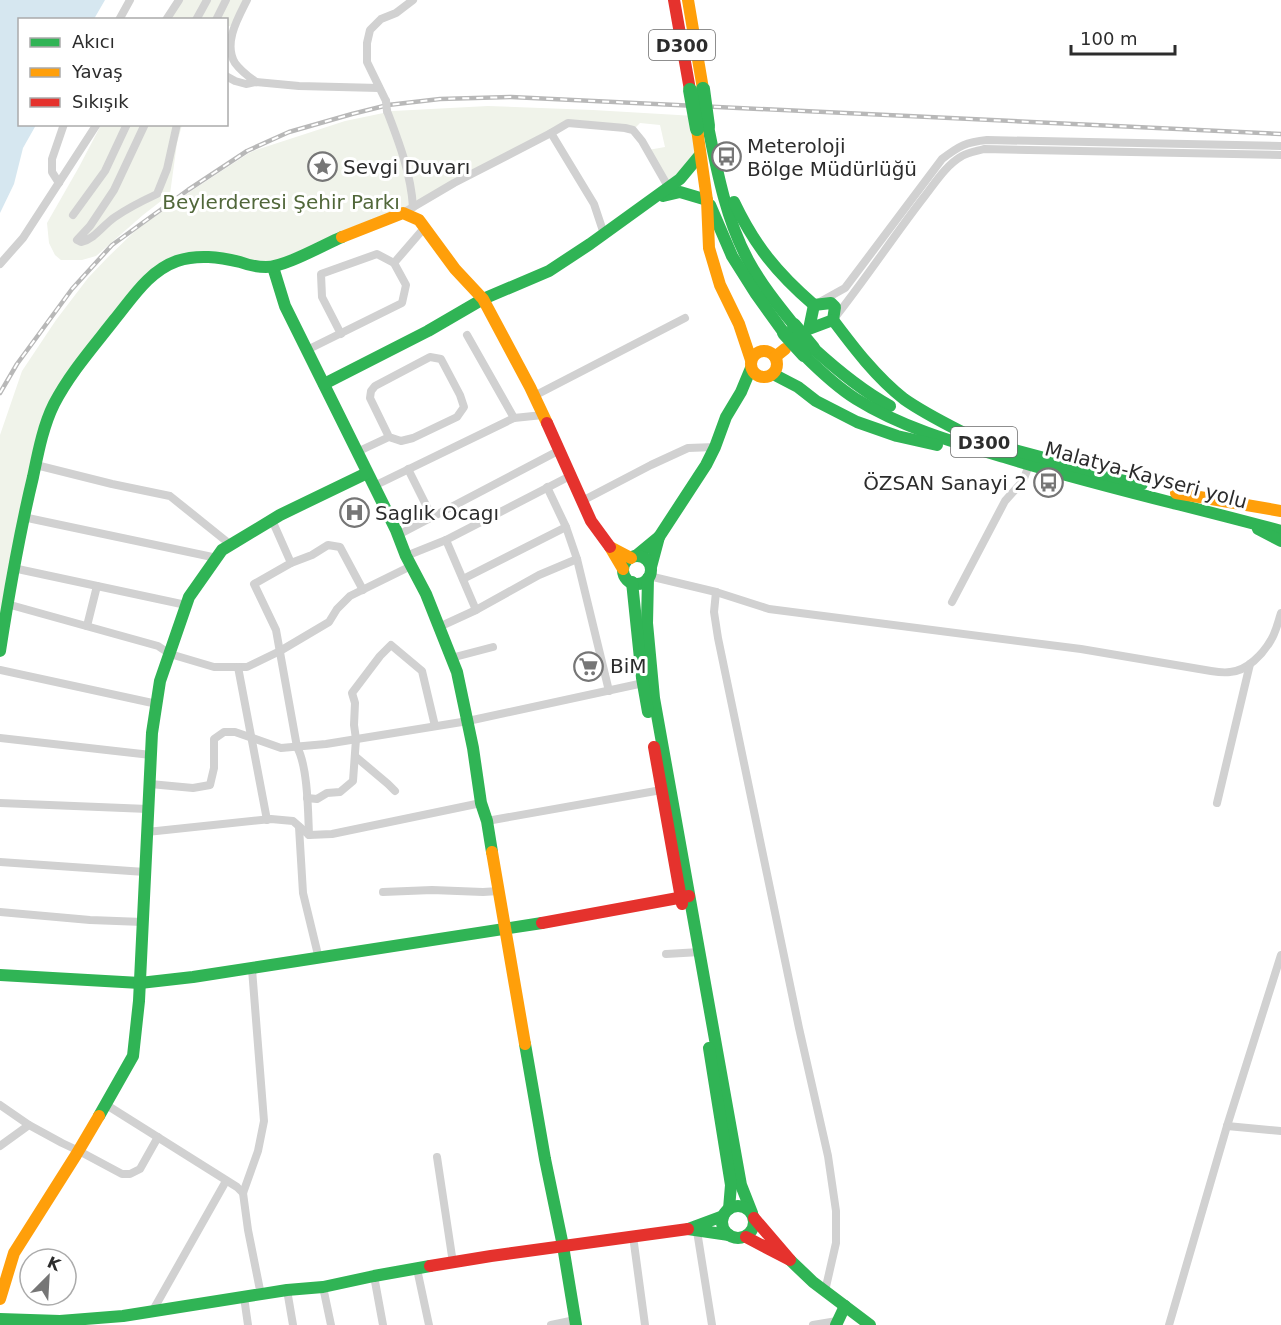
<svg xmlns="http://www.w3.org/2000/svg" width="1281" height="1325" viewBox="0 0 1281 1325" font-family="'DejaVu Sans',sans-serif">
  <rect width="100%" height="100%" fill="#fff"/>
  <g fill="#f0f3ea">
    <path d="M179,0H247L236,25L229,26L227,28L226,20H166Z"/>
    <path d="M488,106L593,110L695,116L700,155L669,187L648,150L665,147L660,125L640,123L633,130L568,123L403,213L273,267L185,259L141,286L48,419L0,651V435L22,371L56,320L88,278L108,257L135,231L179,199L249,153L256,150L345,121L393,111Z"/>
    <path d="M101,125H182L177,143L170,194L143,215L96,256L82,260H61L55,255L49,243L47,223L79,167Z"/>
  </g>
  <path fill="#d6e7f0" d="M0,0H105L94,19L20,20V124L36,125L23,148L14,184L0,213Z"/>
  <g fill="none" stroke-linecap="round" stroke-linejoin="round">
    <g stroke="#d1d1d1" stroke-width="8">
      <path d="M247,0C238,18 223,43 235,63C240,70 249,77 256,82"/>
      <path d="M119,20L130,0"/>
      <path d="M166,20L179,0"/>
      <path d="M196,20L207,0"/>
      <path d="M216,20L226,0"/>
      <path d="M226,76L235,81L246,84L256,82L299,86L379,88"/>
      <path d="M386,101L367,62V43L370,30L381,19L396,13L413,0"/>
      <path d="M387,111C399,142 411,174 413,207"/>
      <path d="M145,124L114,190L90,226L77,240L81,242C95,239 103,225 115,217C128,208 142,201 157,194L167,169L177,124"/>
      <path d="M551,133L568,123L625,128L633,130L642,141L670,190"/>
      <path d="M59,183L52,172V159L64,124"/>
      <path d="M403,213L454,183L551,133L594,204L604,234"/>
      <path d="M73,215L105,171L127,124"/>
      <path d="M0,264L23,238L97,124"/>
      <path d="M818,303L845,288L942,159C959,146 966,142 987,140L1281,146"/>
      <path d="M833,320C865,280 893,237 924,197C935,183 946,165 962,156C968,152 977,151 984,149L1281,155"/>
      <path d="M341,334L322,297L321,274L377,254L394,263"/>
      <path d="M467,335L514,418"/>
      <path d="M307,350L402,303L406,285L394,263L425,227"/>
      <path d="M534,396L685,318"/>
      <path d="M357,452L389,437L401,441L413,438L457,417L464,407L460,395L441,359L430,357L375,386L371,391L370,398L389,437"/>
      <path d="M36,465L112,484L170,496L231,545"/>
      <path d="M408,469L432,517"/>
      <path d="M374,486L514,418L543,415"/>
      <path d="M547,487L566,527L577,559L609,691"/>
      <path d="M582,501L651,465L688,448L715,447"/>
      <path d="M23,517L217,558"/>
      <path d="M272,520L291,563L254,584L276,630L297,747C308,767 308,812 309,835"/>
      <path d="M398,535L558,451"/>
      <path d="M446,540L476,610"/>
      <path d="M406,556L446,540L570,476"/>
      <path d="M291,563L312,555L328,545L340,547L363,590"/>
      <path d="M13,568L186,605"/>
      <path d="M649,576L716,592L769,609L1081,649L1211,671C1217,672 1224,673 1230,672C1247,671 1263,654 1271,640C1276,632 1278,622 1281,613"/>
      <path d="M463,579L566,527"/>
      <path d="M716,592L714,612L718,638L799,1028L828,1156L836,1211V1243L825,1291"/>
      <path d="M952,602L1005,501L1023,481L1029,465"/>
      <path d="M7,604L158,646L170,654L214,667H247L280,651L329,622L337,609L350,596L411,566"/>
      <path d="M87,626L97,586"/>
      <path d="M439,627L476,610L539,575L577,559"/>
      <path d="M451,658L493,647"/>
      <path d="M238,667L267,820"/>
      <path d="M0,670L157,704"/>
      <path d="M0,738L151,755"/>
      <path d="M356,757L388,784L395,791"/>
      <path d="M150,784L193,788L210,785L214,768V739L224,732H235L281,748L326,744L468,721L648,682"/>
      <path d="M307,798L317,799L327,793L340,792L353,781L356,739L354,725L355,703L352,693L380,656L391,645L422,671L435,726"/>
      <path d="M0,803L148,809"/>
      <path d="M1217,803L1250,664"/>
      <path d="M487,821L667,789"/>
      <path d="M299,827L303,893L319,959"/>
      <path d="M147,832L271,819L293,821L309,835L332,834L481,803"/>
      <path d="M0,862L145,872"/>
      <path d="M383,892L432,890L483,892L499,891"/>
      <path d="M0,912L90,920L143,922"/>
      <path d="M666,954L700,952"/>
      <path d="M252,969L264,1121L258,1151L243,1193L248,1230L261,1295"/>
      <path d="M105,1104L237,1187L243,1193"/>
      <path d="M0,1105L29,1125"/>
      <path d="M1227,1126L1281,1131"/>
      <path d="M0,1146L29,1125L62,1143L79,1151L122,1174H130L140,1169L158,1137"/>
      <path d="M437,1157L453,1263"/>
      <path d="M697,1231L712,1325"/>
      <path d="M633,1236L645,1325"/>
      <path d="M417,1269L429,1325"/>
      <path d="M374,1276L383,1325"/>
      <path d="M323,1287L331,1325"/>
      <path d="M287,1290L293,1325"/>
      <path d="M244,1297L248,1325"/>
      <path d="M152,1312L226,1181"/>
      <path d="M551,1325L575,1320"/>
      <path d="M813,1325L837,1321"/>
      <path d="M1169,1325L1227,1126L1281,955"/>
    </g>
    <g stroke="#30b455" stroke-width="12">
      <path d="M708,126C717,171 726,219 748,260C761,284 777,304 794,325"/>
      <path d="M663,196L680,192L707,200"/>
      <path d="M734,202C755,246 777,273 814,305"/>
      <path d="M710,205L732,256L756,294L784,333"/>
      <path d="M273,267L285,306L396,530L406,556L426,594L457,672L473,748L481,803L487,821L492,852"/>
      <path d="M831,303L835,307L833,320L809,329L814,305Z"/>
      <path d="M833,320C854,348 876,377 904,399C928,416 955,428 981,442"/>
      <path d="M813,348C837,370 861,390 890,406"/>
      <path d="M804,355C820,371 837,387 856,399C901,427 953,442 1004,457C1095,485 1189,506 1281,531"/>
      <path d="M773,374L798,387L816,401L857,422L897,436L937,445"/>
      <path d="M324,384L428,331L483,299L549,271L590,244L680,179L700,155"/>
      <path d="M1003,447L1142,484"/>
      <path d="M1258,529L1281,541"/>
      <path d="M659,537L706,465L715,447L726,417L741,392L751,368"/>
      <path d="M636,556L659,537L651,567"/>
      <circle cx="637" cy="570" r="14"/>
      <path d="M648,578L647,623L654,698L741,1185L752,1213"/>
      <path d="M632,582L642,678L648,712"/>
      <path d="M0,651C9,593 19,535 33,477C38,453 43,426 54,404C70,373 94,346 115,319C133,297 149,271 177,261C198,254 219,257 240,262C248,265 257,267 266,267C285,267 323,245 342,237"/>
      <path d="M0,975L140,983L193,977L542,923"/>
      <path d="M525,1044L545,1159L563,1246L576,1325"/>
      <path d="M709,1048L731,1185L729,1209"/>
      <path d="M99,1116L133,1056L139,1001L152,733L160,681L189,597L222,550L280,515L367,473"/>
      <circle cx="738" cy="1222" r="16"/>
      <path d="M723,1216L688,1229L729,1235"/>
      <path d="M790,1260L813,1282L870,1325"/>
      <path d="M0,1319L60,1321L123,1316L287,1290L323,1287L374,1276L430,1266"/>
      <path d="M836,1325L845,1306"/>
    </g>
    <g stroke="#ff9f0a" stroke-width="12">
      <path d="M688,0L703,89"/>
      <path d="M697,129L707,200L709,248L720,285L739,324L751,360"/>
      <path d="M342,237L403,213L419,220L455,269L483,299L530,387L547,423"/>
      <circle cx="764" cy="364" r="13"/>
      <path d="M775,357L785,349"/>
      <path d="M1176,493L1281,511"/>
      <path d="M623,569L610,547L631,558"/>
      <path d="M492,852L525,1044"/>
      <path d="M0,1299L14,1253L76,1155L99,1116"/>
    </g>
    <g stroke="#e5322d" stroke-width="12">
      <path d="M674,0L690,90"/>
      <path d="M547,423L591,521L610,547"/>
      <path d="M654,747L682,904"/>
      <path d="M542,923L689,896"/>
      <path d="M746,1237L790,1260L754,1218"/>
      <path d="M430,1266L491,1256L688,1229"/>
    </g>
    <defs>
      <path id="rail" d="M0,393L17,364L72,289L112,245L188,190L247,151L289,132L352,114L388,105L440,99L511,97L1281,134"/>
    </defs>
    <use href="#rail" stroke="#b8b8b8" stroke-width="4.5"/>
    <use href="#rail" stroke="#fff" stroke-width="2" stroke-dasharray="7" stroke-linecap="butt"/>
    <path stroke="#d1d1d1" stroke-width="8" d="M386,101L387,111"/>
    <g stroke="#30b455" stroke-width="14">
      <path d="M703,89L708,126"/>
      <path d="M690,90L697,129"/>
      <path d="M794,325L813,348"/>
      <path d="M784,333L804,355"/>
    </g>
  </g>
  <defs>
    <symbol id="bus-ring" viewBox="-11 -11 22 22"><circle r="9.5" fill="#fff" stroke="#767676" stroke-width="1.5"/><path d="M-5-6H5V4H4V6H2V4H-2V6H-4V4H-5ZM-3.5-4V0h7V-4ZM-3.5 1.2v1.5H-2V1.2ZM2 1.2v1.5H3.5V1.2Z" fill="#767676"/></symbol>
    <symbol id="sight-ring" viewBox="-11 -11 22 22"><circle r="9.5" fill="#fff" stroke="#767676" stroke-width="1.5"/><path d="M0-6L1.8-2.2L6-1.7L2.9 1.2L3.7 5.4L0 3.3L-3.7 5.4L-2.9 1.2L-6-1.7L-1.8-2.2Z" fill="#767676"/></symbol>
    <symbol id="hospital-ring" viewBox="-11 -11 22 22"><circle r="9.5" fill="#fff" stroke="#767676" stroke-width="1.5"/><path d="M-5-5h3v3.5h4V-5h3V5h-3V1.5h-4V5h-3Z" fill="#767676"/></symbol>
    <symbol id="supermarket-ring" viewBox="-11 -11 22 22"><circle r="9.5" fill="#fff" stroke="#767676" stroke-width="1.5"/><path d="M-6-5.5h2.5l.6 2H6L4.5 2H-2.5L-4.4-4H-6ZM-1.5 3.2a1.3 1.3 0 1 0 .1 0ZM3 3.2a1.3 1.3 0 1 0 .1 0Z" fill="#767676"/></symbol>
  </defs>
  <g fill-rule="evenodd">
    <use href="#bus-ring" x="710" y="140" width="33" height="33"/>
    <use href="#sight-ring" x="306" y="150" width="33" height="33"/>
    <use href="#bus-ring" x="1032" y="466" width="33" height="33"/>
    <use href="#hospital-ring" x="338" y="496" width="33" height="33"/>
    <use href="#supermarket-ring" x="572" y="650" width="33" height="33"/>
  </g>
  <g text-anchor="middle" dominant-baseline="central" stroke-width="6" stroke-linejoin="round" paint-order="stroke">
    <g fill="#fff" stroke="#6b6b6b" stroke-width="1.5">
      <rect x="649" y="30" width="66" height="30" rx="4.5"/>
      <rect x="951" y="427" width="66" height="30" rx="4.5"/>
    </g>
    <g font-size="18" font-weight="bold" fill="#2c2c2c">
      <text x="682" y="45">D300</text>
      <text x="984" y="442">D300</text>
    </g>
    <g font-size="20" fill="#2c2c2c" stroke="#fff" text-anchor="start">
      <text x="747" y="146">Meteroloji<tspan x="747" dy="23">Bölge Müdürlüğü</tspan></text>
      <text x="343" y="167">Sevgi Duvarı</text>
      <text x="1027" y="483" text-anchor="end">ÖZSAN Sanayi 2</text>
      <text x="375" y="513">Saglık Ocagı</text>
      <text x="610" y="666">BiM</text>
    </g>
    <g font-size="20" fill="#51673a" stroke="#fff">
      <text x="281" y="202">Beylerderesi Şehir Parkı</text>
    </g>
    <g font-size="20" fill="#2c2c2c" stroke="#fff">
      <text transform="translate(1146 475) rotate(15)">Malatya-Kayseri yolu</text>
    </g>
  </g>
  <rect x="18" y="18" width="210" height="108" fill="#ffffff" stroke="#ababab" stroke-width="1.5"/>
  <rect x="30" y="38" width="30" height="9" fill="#30b455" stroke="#ababab" stroke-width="1.5"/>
  <text x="72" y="48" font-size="18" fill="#2c2c2c">Akıcı</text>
  <rect x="30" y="68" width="30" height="9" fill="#ff9f0a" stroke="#ababab" stroke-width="1.5"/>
  <text x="72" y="78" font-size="18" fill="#2c2c2c">Yavaş</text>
  <rect x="30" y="98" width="30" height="9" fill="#e5322d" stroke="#ababab" stroke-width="1.5"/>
  <text x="72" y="108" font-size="18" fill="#2c2c2c">Sıkışık</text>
  <g transform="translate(48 1277) rotate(24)"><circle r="28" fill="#ffffff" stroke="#ababab" stroke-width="1.5"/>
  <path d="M0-4.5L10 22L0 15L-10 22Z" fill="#767676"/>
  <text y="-9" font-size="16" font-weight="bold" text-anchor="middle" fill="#2c2c2c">K</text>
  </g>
  <path d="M1071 45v9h104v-9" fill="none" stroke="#2c2c2c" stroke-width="3"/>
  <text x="1080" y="45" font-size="18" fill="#2c2c2c" stroke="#ffffff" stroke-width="4.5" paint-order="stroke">100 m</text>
</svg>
